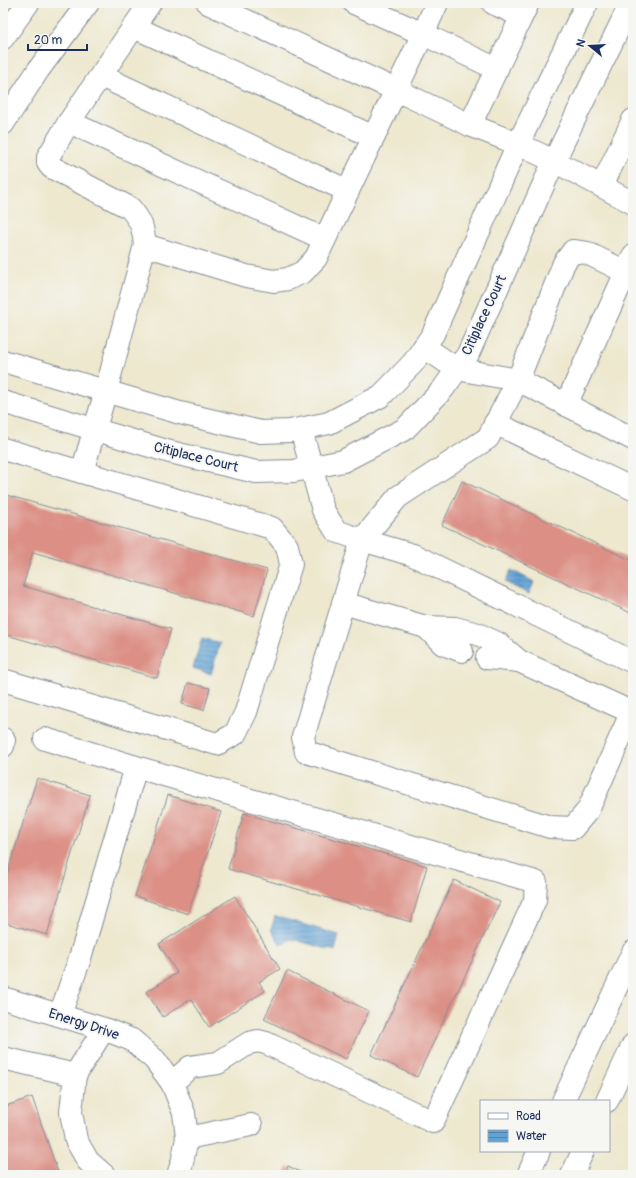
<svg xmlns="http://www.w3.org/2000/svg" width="636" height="1178" viewBox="0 0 636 1178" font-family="Pangolin,sans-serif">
  <defs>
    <pattern id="water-rules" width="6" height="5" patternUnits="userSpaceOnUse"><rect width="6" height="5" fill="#62a2d4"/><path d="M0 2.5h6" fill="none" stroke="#5084af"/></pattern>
  </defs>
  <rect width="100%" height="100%" fill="#f6f6f2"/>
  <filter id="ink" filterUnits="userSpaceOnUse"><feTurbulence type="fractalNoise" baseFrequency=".025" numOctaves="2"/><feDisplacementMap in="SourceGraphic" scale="8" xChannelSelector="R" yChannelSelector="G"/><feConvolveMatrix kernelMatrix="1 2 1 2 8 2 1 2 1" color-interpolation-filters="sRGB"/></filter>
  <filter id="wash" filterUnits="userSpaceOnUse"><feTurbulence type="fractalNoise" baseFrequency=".012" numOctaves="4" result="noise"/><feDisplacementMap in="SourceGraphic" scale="16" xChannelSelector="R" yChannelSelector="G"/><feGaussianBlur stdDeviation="0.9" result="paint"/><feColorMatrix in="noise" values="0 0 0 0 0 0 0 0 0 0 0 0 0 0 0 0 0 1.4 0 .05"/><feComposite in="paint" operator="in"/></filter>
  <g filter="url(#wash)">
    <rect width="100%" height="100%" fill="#ede8ce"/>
    <g fill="url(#water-rules)" stroke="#3e6899">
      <path d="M511,570L534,582L529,594L505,582Z"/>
      <path d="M202,638L220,643L211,674L193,668Z"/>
      <path d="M275,916L339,935L335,951L291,939L281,945L271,930Z"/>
    </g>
    <g id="blocks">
      <g fill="#db8f85">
        <path d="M462,481L633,561V614L442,525Z"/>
        <path d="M3,494L267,570L254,616L33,552L23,586L171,629L157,678L3,634Z"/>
        <path d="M188,683L210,688L204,710L182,704Z"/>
        <path d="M37,778L90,795L47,935L3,922V887Z"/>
        <path d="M168,795L221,812L188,914L135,896Z"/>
        <path d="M244,813L427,866L411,922L228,869Z"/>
        <path d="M454,880L500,902L417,1077L371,1055Z"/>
        <path d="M235,896L280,969L259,982L265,991L209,1027L191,999L163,1017L146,992L177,973L159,944Z"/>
        <path d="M287,971L369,1011L346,1059L264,1019Z"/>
        <path d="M32,1097L59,1175H3V1107Z"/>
        <path d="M288,1166L307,1175H284Z"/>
      </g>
    </g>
  </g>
  <g filter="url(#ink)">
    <use href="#blocks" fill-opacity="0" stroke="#848c96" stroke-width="1"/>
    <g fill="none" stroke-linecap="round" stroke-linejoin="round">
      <defs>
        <g id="minor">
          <path d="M208,3L396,90L423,34L497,69"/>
          <path d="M354,3L423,34L437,3"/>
          <path d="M493,3L521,16"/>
          <path d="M528,3L470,125L518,144L554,161L633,203"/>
          <path d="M134,27L374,137"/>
          <path d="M3,38L28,3"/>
          <path d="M101,76L348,191"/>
          <path d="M69,122L324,239"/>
          <path d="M3,124L39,69L88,3"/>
          <path d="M602,186L633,120"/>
          <path d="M145,245L246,276L274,281L288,279L303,272L316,258L396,90L470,125"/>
          <path d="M633,256L626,272L587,253L573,251L564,263L518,380L488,438L398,497L362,540L413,555L633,662"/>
          <path d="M424,347L457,369L518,380L633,439"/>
          <path d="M3,361L180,413L261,432L290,431L329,423L381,396L413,363L433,334L518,144L587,3"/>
          <path d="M3,402L170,452L256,472L294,471L343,461L405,429L443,389L468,354L554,161L631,3"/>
          <path d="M566,405L626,272"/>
          <path d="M495,423L633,489"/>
          <path d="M301,429L323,510L336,531L362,540L303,737L306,752L550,827L573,828L588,810L633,709"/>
          <path d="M3,449L272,528L287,546L291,564L246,712L235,734L217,744L3,680"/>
          <path d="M82,472L106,391L145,245C143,228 142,222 130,208L51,167L48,163V157L69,122L150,3"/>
          <path d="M343,603L426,627L455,628L478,634L499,644L519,661L631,712"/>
          <path d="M426,627L443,644L462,651"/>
          <path d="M487,658L519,661"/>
          <path d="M3,739L4,740L3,746"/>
          <path d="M45,739L136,767"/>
          <path d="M3,998L104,1029L132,1040L155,1060L172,1083L184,1113L187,1138L182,1163L178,1175"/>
          <path d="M60,1015L80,958L136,767L536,882L535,900L433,1122L266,1043L258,1041L249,1043L218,1063L190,1067L172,1083"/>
          <path d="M3,1058L75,1075L71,1112L76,1140L88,1161L104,1175"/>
          <path d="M75,1075L104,1029"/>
          <path d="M187,1138L251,1125"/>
        </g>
        <g id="highway">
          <path d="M563,1101L633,952"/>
          <path d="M607,1101L633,1045"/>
          <path d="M528,1175L539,1151"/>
          <path d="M572,1175L583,1151"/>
        </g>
      </defs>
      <use href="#minor" stroke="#848c96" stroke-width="24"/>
      <use href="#highway" stroke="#848c96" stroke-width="24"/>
      <use href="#minor" stroke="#fff" stroke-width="22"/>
      <use href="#highway" stroke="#fff" stroke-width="22"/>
    </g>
  </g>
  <g text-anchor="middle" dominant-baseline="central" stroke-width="4" stroke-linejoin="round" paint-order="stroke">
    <g font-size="14" fill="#1b2f5e" stroke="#f6f6f2">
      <text transform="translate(484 315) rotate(-65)">Citiplace Court</text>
      <text transform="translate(196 457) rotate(14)">Citiplace Court</text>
      <text transform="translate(84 1024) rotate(18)">Energy Drive</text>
    </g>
  </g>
  <rect width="636" height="1178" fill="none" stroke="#f6f6f2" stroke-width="16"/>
  <rect x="480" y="1100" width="130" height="52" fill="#f6f6f2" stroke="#9ea6b7"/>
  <rect x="488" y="1113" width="20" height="6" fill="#ffffff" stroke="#9ea6b7"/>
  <text x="516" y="1120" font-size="12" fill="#1b2f5e">Road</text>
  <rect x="488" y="1130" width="20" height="12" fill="url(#water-rules)" stroke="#9ea6b7"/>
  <text x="516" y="1140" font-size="12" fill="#1b2f5e">Water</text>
  <g transform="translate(590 46) rotate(288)" stroke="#f6f6f2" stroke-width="3" paint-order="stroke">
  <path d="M0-3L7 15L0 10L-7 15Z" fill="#1b2f5e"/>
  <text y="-6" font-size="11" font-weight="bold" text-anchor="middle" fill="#1b2f5e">N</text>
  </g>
  <path d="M28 44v6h59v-6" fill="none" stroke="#1b2f5e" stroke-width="2"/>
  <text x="34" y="44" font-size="12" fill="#1b2f5e" stroke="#f6f6f2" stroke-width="3" paint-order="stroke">20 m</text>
</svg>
